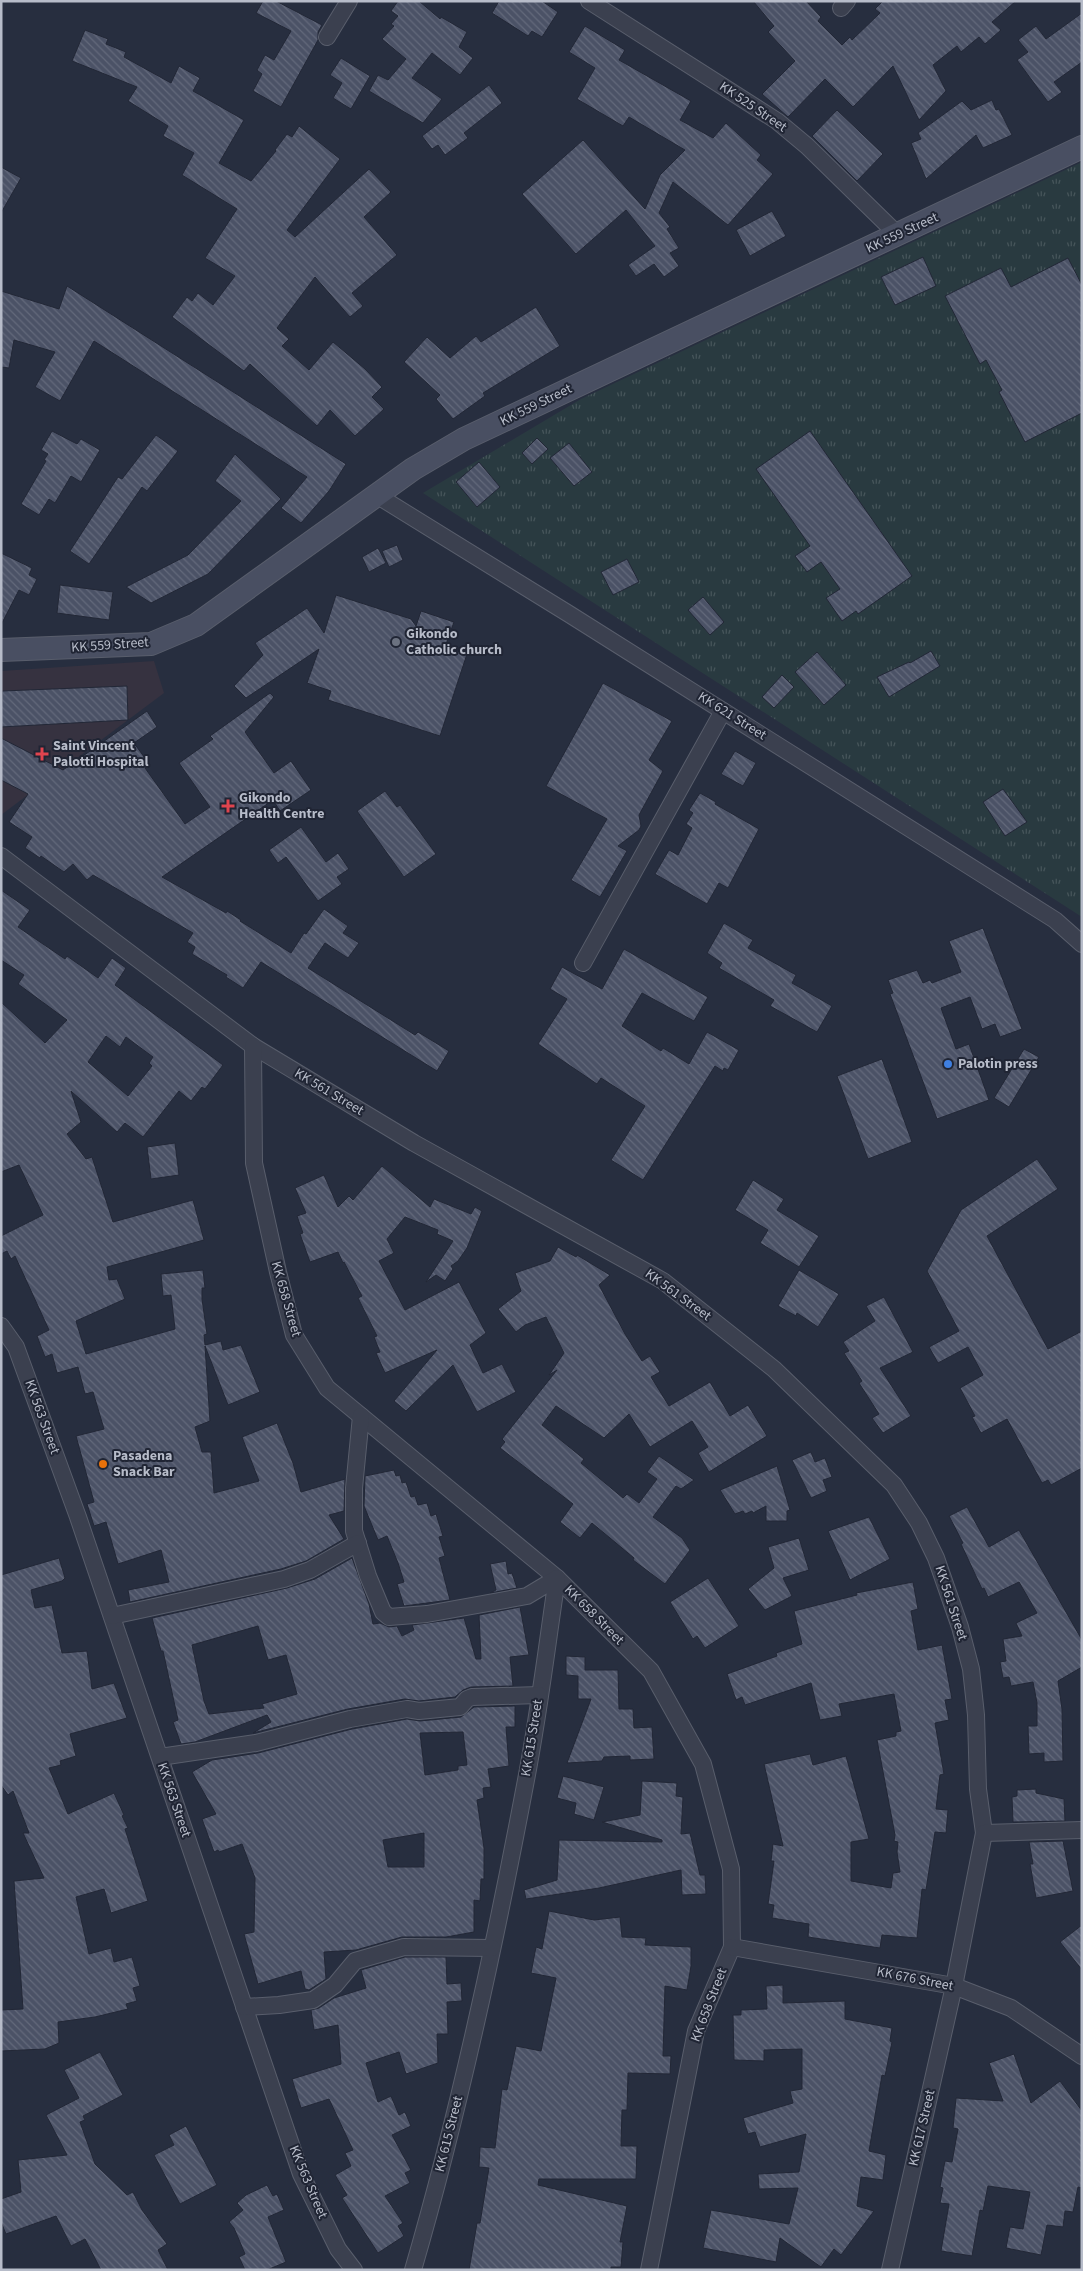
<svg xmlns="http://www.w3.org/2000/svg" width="1083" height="2271" viewBox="0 0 1083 2271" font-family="'Source Sans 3',sans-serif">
  <defs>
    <pattern id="park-tufts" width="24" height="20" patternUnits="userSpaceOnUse" patternTransform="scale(1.25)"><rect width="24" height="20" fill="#293a40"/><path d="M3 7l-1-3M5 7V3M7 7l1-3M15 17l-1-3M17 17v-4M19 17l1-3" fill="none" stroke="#46555a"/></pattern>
    <pattern id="building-back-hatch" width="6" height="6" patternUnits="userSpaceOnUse" patternTransform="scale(1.25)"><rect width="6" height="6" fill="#4b5266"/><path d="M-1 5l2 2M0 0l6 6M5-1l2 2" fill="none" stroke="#63697b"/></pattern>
  </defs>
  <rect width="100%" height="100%" fill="#272e3f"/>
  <path fill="#363240" d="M154,661L164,693L1,815V671Z"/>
  <path fill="url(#park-tufts)" d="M1082,162V917L423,493L581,399Z"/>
  <g fill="url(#building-back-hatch)" stroke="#222736" fill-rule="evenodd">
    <path d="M263,1H276L322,25L318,32V40L281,107L253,91L262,74L257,70L265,55L274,60L291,31L256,13Z"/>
    <path d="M398,1H419L440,19L441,17L467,32L459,47L473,58L460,75L432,53L412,78L442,99L423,123L369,91L378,75L388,80L406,59L382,39L394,26L391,24L398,16L391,11Z"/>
    <path d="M499,1H542L558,12L542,37L532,31L528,36L492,13Z"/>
    <path d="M753,1H806L821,17L818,21L842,45L850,37L852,40L880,13L875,9L883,1H1016L992,22L1001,30L985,44L979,37L961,52L957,46L933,65L946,91L919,120L893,66L853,107L825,79L788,117L762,94L795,61L768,32L774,26Z"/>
    <path d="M1082,13V62L1054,82L1062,92L1048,102L1017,60L1028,52L1018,40L1036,26L1046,39Z"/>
    <path d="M585,26L625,50L619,60L691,101L680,120L713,138L726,123L761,155L757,160L773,174L728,225L673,182L659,213L670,227L667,229L679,248L670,253L679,266L664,277L654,264L636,276L628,265L655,246L626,210L576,254L522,194L583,140L645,209L660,175L685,150L629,117L623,126L577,99L595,68L569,52Z"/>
    <path d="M85,30L108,39L106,44L126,52L124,57L171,83L179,66L200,78L193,91L244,120L219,163L251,181L276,151L275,150L287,134L292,137L299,126L340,159L287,230L295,237L369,169L391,192L364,217L397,255L352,293L363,306L350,317L315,277L277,328L289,339L282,346L309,370L333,342L365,369L382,387L372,397L384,409L355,436L330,410L317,426L250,364L244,371L172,317L187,297L192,301L198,293L213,305L235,276L205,258L237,209L182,175L194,153L163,136L168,126L128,101L137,87L72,61Z"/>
    <path d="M341,58L370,76L351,109L333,98L342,83L330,75Z"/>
    <path d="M489,85L502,103L464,133L468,138L445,155L438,145L432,149L422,136Z"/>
    <path d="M992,100L996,110L999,109L1012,135L983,148L976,135L926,179L911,143L921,139L918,133L962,101L971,110Z"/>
    <path d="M837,110L883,154L857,181L812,136Z"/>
    <path d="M1,167L21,178L1,213Z"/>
    <path d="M772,211L786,236L750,256L736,230Z"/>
    <path d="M923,257L936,286L895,305L881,277Z"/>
    <path d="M1068,258L1082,285V413L1025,442L999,392L1002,390L986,360L980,364L945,296L1001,268L1011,287Z"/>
    <path d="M67,286L346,464L329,491L301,523L281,508L307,477L94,341L60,401L35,387L55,352L14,340L9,368L1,367V291L59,309Z"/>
    <path d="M536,307L560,346L483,393L485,396L453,419L436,399L440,395L404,362L427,337L450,358L476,336L481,342Z"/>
    <path d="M52,431L77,444L81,439L100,450L81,482L71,476L55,503L49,499L39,515L21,504L46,461L44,460L48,454L41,450Z"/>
    <path d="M810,431L912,576L858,614L856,611L842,621L826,598L840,589L821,562L807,572L795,556L810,546L756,469Z"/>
    <path d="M156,435L178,451L147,491L142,487L89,564L70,551L118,477L122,479Z"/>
    <path d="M537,438L548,449L532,464L522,453Z"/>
    <path d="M569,443L592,472L574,486L550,458Z"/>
    <path d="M235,454L281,499L208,574L151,603L126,587L188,555L241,501L215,481Z"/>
    <path d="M479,462L500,487L477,507L456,482Z"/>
    <path d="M397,545L403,560L389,567L382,551Z"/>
    <path d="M378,548L386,563L369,572L362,557Z"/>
    <path d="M1,553L32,568L29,575L37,579L29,595L19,590L1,625Z"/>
    <path d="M627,559L639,582L613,595L601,572Z"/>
    <path d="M60,585L113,592L109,620L57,613Z"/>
    <path d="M336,595L411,619L416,626L421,611L454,622L445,647L467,654L440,736L328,700L331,691L307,683L319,649L246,698L234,686L263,655L255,643L307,608L324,633Z"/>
    <path d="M703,597L724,622L710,635L688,610Z"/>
    <path d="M931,651L940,666L889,697L877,677L909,662L910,663Z"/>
    <path d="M817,652L846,685L824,705L795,672Z"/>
    <path d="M782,675L794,687L774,708L762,697Z"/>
    <path d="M603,683L672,721L649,760L663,771L639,815L641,826L639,830L618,846L627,851L600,897L571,880L607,819L546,786Z"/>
    <path d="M127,686L128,720L1,727L2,691Z"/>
    <path d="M270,693L274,697L245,732L274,773L291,761L311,790L280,811L273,800L162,877L226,913L227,911L241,920L240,921L291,953L304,933L306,934L324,909L348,926L343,933L359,943L348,958L325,943L308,968L415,1035L418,1032L449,1051L437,1071L261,962L243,988L226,977L227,975L192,954L195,947L187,942L193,933L93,875L87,880L73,864L64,872L41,856L40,858L25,848L32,837L9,822L28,794L1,780V738L63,770L147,711L157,727L134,743L150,765L145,768L185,824L210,807L179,763L213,739L210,736Z"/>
    <path d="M735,751L756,763L743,786L721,774Z"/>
    <path d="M1003,789L1027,822L1005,836L983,802Z"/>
    <path d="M385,791L397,807L400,805L436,854L404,877L357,811Z"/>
    <path d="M700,793L716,802L715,804L759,829L728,888L719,883L707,904L655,874L669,850L678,855L692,828L686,824L693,813L689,810Z"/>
    <path d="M301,827L326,862L338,853L349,869L337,877L342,884L318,901L286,857L278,863L269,850Z"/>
    <path d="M1,890L30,910L18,927L65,959L67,956L98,978L112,958L126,968L115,985L223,1065L205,1089L202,1087L191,1101L179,1091L143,1137L125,1123L117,1132L71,1091L81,1122L67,1134L86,1159L92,1157L113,1222L193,1200L204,1240L107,1267L109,1280L117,1279L125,1299L76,1321L86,1354L175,1329L171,1295L163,1296L161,1274L203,1270L205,1288H202V1299L207,1334L204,1335L205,1345L221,1341L223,1350L241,1345L260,1392L228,1405L205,1346L210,1421L195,1427L202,1452H211L214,1493L259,1481L242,1437L277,1423L293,1463L301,1492L345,1479L344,1511L329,1515L344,1539L306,1561L281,1569L130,1602L128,1590L169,1582L161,1550L118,1564L106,1522L94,1526L87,1504L94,1502L76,1436L104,1429L93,1392L85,1394L78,1367L57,1373L52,1354L45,1357L37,1336L49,1330L15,1256L11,1259L7,1251L1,1254V1236L43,1215L19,1165L1,1172V1002L45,1043L67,1020L18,984L24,975L1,960ZM106,1036L120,1047L126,1037L153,1057L149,1063L152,1066L128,1096L88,1062Z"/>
    <path d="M724,923L753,940L748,948L796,975L792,983L832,1006L817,1032L770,1006L774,1000L719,968L722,963L707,953Z"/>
    <path d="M983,928L1022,1029L1000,1037L995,1024L982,1029L970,997L941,1008L956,1049L969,1044L989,1100L937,1119L890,994L893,993L888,980L917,970L923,983L930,980L932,983L961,972L949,941Z"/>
    <path d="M624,949L708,997L694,1021L642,993L622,1026L661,1051L663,1048L689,1064L707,1032L739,1050L728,1070L724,1068L723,1071L715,1066L643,1180L611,1160L645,1106L601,1078L597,1084L538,1044L567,999L550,989L562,967L602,989Z"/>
    <path d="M1024,1049L1039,1057L1009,1107L994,1098Z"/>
    <path d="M882,1059L912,1142L868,1159L837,1076Z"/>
    <path d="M175,1143L179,1175L151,1179L147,1147Z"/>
    <path d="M1037,1159L1058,1189L987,1236L1048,1349L1082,1331V1468L1051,1485L1048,1480L1042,1483L1007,1419L981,1433L972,1417L975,1416L960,1388L983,1375L968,1347L938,1363L929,1347L959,1331L927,1271L961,1210Z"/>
    <path d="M382,1166L430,1207L434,1199L471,1214L475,1207L482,1211L467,1248L458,1261L451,1266L453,1269L445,1281L436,1275L426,1282L453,1241L437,1234L438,1230L405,1217L387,1239L394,1253L379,1261L405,1310L459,1282L486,1333L470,1345L483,1373L502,1364L516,1392L477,1412L453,1365L406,1411L394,1401L437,1350L385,1373L376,1353L380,1352L374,1337L377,1336L358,1298L362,1296L344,1262L343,1263L338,1252L310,1262L300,1234L303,1233L297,1216L306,1213L295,1188L324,1175L338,1207L349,1196L353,1200Z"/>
    <path d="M753,1180L784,1199L777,1210L819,1236L799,1267L760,1243L768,1230L735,1210Z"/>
    <path d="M558,1247L576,1257L577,1255L610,1275L599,1285L625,1334L642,1361L650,1356L660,1372L651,1377L669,1406L710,1382L730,1416L748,1405L767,1436L709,1472L698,1453L708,1447L692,1421L650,1447L629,1414L604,1438L556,1406L542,1425L584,1459L581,1463L623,1498L627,1494L639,1503L657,1479L647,1472L659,1456L694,1480L681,1489L676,1486L653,1517L682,1538L690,1550L665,1584L633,1560L634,1558L592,1523L580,1538L560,1522L573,1504L500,1448L505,1442L502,1439L557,1370L549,1375L564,1353L546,1317L525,1325L516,1332L498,1309L521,1291L515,1273L550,1261Z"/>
    <path d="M799,1270L839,1294L818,1327L797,1313L796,1316L778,1306Z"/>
    <path d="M884,1297L913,1352L880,1368L911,1416L883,1433L872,1418L879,1414L859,1383L862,1381L844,1353L849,1351L843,1342L875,1321L866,1306Z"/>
    <path d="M811,1452L815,1462L825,1458L832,1477L823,1480L827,1491L811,1498L792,1460Z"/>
    <path d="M777,1466L790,1510L787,1511V1521H766V1506L753,1513L752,1511L745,1514L743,1511L735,1514L720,1490Z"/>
    <path d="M394,1470L396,1476L400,1475L402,1483L406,1482L411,1497L415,1496L418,1505L427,1503L431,1516L436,1514L443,1536L439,1537L445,1556L439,1558L450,1600L404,1606L397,1584L404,1582L398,1563L387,1536L378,1540L364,1506L365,1476Z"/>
    <path d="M967,1507L989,1547L1019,1530L1082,1640V1667L1058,1681L1062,1709L1063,1761L1044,1762V1753L1029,1754L1028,1726H1037V1703L1033,1682L1011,1686L1009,1677L1003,1678L1000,1662L1006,1661L1003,1639L1022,1636L1016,1623L1037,1613L1019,1582L988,1597L984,1588L982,1589L961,1544L963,1543L949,1516Z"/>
    <path d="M869,1517L890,1559L850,1580L828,1531Z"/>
    <path d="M799,1538L809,1570L783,1578L792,1596L765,1610L748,1589L774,1568L768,1547Z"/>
    <path d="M59,1558L65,1578L62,1581L31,1590L35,1608L52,1605L62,1653L87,1651L92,1689L114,1683L127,1718L70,1734L76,1756L60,1761L61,1765L49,1768L68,1814L114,1793L124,1815L122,1816L128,1828L125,1829L148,1901L111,1913L104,1889L76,1897L89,1954L111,1948L114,1962L132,1957L140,1986L133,1988L137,2001L126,2004L128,2009L95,2017L58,2022L59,2043L45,2049L1,2051V2010L23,2009L14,1881L44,1878L23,1833H29L13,1791L8,1795L1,1785V1575Z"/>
    <path d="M352,1558L369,1604L373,1624L380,1623L389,1627L397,1626L402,1636L414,1630L412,1625L464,1618L476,1659H481L479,1615L520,1607L529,1655L510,1657L513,1686L471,1687L463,1690L455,1697L419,1701L405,1699L348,1709L253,1733L271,1722L267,1715L195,1742L181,1744L173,1722L178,1720L163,1651H161L152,1618L287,1588L315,1579ZM258,1626L268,1660L286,1655L297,1694L262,1704L264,1708L209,1714L204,1701L192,1645Z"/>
    <path d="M506,1561L508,1574L512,1573L517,1588L490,1593L496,1590L490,1564Z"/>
    <path d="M708,1578L739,1626L705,1648L697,1636L693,1639L670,1602Z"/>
    <path d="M913,1582L918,1609L911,1611L918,1650L942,1645L952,1699L945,1700L949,1720L935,1723L944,1774L940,1775L936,1809L948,1810L946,1833L935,1832L926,1890L922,1889L917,1938L882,1935L880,1948L808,1937L809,1924L772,1918L774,1905L768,1904L774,1861H771L773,1844L783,1846L764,1764L810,1754L813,1765L846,1756L869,1839L851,1842V1881L891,1888L893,1873L900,1872L897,1852L898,1842L894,1841L895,1835L877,1740L896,1736V1732L901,1731L894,1694L839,1704L842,1716L820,1720L811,1683L745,1705L742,1697L736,1700L727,1674L777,1656L776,1653L802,1644L794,1611L857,1595L856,1593Z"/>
    <path d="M566,1656L585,1657V1670H618L619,1709H633L634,1728L652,1727L654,1759L630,1760V1756L604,1757L602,1761L567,1763L591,1699H578V1676L566,1675Z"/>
    <path d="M515,1706V1727H506L509,1766L488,1769L491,1787L483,1788L484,1798L477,1800L484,1848V1879H481L480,1901L474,1900V1932L446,1937H402L356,1950L324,1952L326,1979L309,1990L305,1989L301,1971L258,1984L244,1934L254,1932L255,1878L242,1844L219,1852L218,1850L214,1852L202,1819L216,1814L192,1772L212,1760L258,1753L352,1729L407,1719L420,1721L461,1717L474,1707ZM463,1732L467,1765L458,1766V1770L425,1775L420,1733ZM424,1833V1867H388L383,1840Z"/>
    <path d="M563,1776L604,1787L594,1820L574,1814L576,1803L557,1798Z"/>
    <path d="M642,1781L677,1783L676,1796L683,1797L681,1834L690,1833L700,1875H705L706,1894L682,1895L681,1870L599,1888L526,1899L524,1890L557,1880L559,1840L662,1842V1840L602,1822L640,1815Z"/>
    <path d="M1036,1789V1793L1064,1799L1065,1821L1013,1822L1012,1797L1017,1796V1790Z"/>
    <path d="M1063,1841L1073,1891L1036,1898L1030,1864H1033L1029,1842Z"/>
    <path d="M549,1911L594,1920L620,1917L622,1937L646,1938L645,1945L691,1947V1966L687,1990L665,1986L663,2056H671L670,2074L628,2073L627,2110H622L621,2146H637L636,2179H539L538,2185L627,2206L620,2242H623L621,2267H611V2270H469L477,2223H480L489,2168L479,2167L480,2147L495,2148L502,2089L507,2090L516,2046L541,2051L556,1978L531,1973L536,1947L542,1949Z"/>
    <path d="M1082,1925V1970L1060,1942Z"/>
    <path d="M405,1957H446L447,1984L461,1983L462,2001L447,2002L448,2034H437L438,2063L406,2074L399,2052L366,2063L378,2102L391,2096L399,2115L405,2112L411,2126L392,2135L411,2170L405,2173L410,2183L385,2196L403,2223L398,2226L404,2236L378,2253L342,2198L347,2195L335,2175L351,2166L345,2153L353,2150L329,2099L301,2108L292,2079L341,2064L338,2025L314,2030L311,2010L319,2008L334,1998L366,1988L361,1970Z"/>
    <path d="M783,1985V2003L845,2001V2019L892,2028L890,2041L892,2042L885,2076L882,2075L869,2151L886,2155L883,2180L861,2177L857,2206L874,2211L841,2255L834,2249L821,2267L780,2238L776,2262L703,2248L711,2210L789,2224L798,2188L759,2189L758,2174L799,2172L806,2134L760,2147L755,2132L748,2134L743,2118L793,2103L790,2091L802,2089V2049L764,2050V2061L734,2060L733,2015H741V2010L767,2009L766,1986Z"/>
    <path d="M100,2052L123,2095L83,2116L85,2120L80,2122L95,2164L127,2195L133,2192L142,2210L167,2244L158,2250L168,2270H101L85,2239L71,2246L56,2216L6,2234L1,2222V2199L21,2192L18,2160L67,2155L46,2115L79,2098L64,2070Z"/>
    <path d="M1014,2054L1031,2103L1060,2081L1082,2111V2188L1078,2187L1073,2212L1065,2211L1063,2227L1047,2225L1041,2255L1006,2248L1010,2227L1023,2229L1030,2192L988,2186L983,2211L980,2210L972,2256L941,2251L949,2204L940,2203L943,2188L940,2187L945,2161L952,2162L958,2129L953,2128L956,2098L1003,2101L989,2063Z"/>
    <path d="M186,2126L217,2185L180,2204L154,2155L174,2145L169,2135Z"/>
    <path d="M267,2185L273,2196L277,2194L284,2210L268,2217L286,2262L267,2270H245L239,2257L245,2254L234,2228L229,2222L243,2210L237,2203L246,2195Z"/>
  </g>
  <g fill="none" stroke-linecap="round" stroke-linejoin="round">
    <defs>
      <g id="street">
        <path d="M589,1L777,121L807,146L898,235"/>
        <path d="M841,8L847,1"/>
        <path d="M327,37L349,1"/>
        <path d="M378,496L569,614L1055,920L1082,944"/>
        <path d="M1,856L253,1046L414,1143L663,1281L774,1369L894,1485L919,1523L936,1558L960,1627L971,1669L976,1715L978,1789L984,1833L954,1986L890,2270"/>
        <path d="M583,963L723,711"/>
        <path d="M253,1046L254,1163L278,1272L294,1335L327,1388L557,1578L651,1671L703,1764L731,1869L732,1947L696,2031L649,2270"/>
        <path d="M1,1326L16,1347L78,1517L301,2174L338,2249L354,2270"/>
        <path d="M361,1416L354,1488V1531L368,1576L383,1612L389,1617L427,1614L527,1596L557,1578C547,1645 539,1713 526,1780C495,1945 460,2109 413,2270"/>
        <path d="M112,1616L284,1579L310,1570L358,1543"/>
        <path d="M160,1757L256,1743L350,1719L407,1709L419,1711L460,1707L467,1699L472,1697L539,1695"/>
        <path d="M984,1833L1082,1830"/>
        <path d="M732,1947L954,1986L1011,2008L1082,2056"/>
        <path d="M244,2007L279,2005L313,2000L335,1985L355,1961L404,1947L492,1948"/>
      </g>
      <path id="secondary" d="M1,650L151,644L196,625L413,469L464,439L1082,147"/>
    </defs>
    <use href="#street" stroke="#595e6c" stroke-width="18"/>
    <use href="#secondary" stroke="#595e6c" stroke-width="24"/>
    <use href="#street" stroke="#3b404f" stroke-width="16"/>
    <use href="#secondary" stroke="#494f62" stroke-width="22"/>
  </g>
  <circle fill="#6b7280" stroke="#202534" stroke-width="2" cx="396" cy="642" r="5"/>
  <g fill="#e0444e" stroke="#202534" stroke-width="2">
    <path d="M39.5 746.5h5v5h5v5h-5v5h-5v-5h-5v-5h5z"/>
    <path d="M225.5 798.5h5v5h5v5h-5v5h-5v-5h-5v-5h5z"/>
  </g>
  <circle fill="#3f7fe0" stroke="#202534" stroke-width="2" cx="948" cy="1064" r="5"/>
  <circle fill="#e8710a" stroke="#202534" stroke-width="2" cx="103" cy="1464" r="5"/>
  <g text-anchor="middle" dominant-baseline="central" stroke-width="4" stroke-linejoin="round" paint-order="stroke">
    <g font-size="14" fill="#b7bcc9" stroke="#202534">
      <text transform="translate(753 107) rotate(34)">KK 525 Street</text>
      <text transform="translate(902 233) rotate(-25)">KK 559 Street</text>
      <text transform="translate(536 405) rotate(-26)">KK 559 Street</text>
      <text transform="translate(110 645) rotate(-4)">KK 559 Street</text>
      <text transform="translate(732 716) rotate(32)">KK 621 Street</text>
      <text transform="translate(329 1092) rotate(31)">KK 561 Street</text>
      <text transform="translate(678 1295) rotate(36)">KK 561 Street</text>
      <text transform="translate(286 1299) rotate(74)">KK 658 Street</text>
      <text transform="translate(42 1417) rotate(70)">KK 563 Street</text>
      <text transform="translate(951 1603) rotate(72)">KK 561 Street</text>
      <text transform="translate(594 1615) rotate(45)">KK 658 Street</text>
      <text transform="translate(532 1738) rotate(-81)">KK 615 Street</text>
      <text transform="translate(174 1800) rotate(71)">KK 563 Street</text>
      <text transform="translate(915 1979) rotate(11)">KK 676 Street</text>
      <text transform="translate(709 2005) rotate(-69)">KK 658 Street</text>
      <text transform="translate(922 2128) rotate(-77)">KK 617 Street</text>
      <text transform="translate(449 2134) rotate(-76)">KK 615 Street</text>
      <text transform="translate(308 2182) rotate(67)">KK 563 Street</text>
    </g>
    <g font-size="14" font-weight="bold" fill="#b7bcc9" stroke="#202534" text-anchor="start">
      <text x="406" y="634">Gikondo<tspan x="406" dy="16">Catholic church</tspan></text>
      <text x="53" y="746">Saint Vincent<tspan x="53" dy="16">Palotti Hospital</tspan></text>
      <text x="239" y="798">Gikondo<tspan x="239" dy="16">Health Centre</tspan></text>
      <text x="958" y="1064">Palotin press</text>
      <text x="113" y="1456">Pasadena<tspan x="113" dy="16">Snack Bar</tspan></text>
    </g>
  </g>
  <rect width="1083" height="2271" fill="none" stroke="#b7bcc9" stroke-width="5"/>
</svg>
